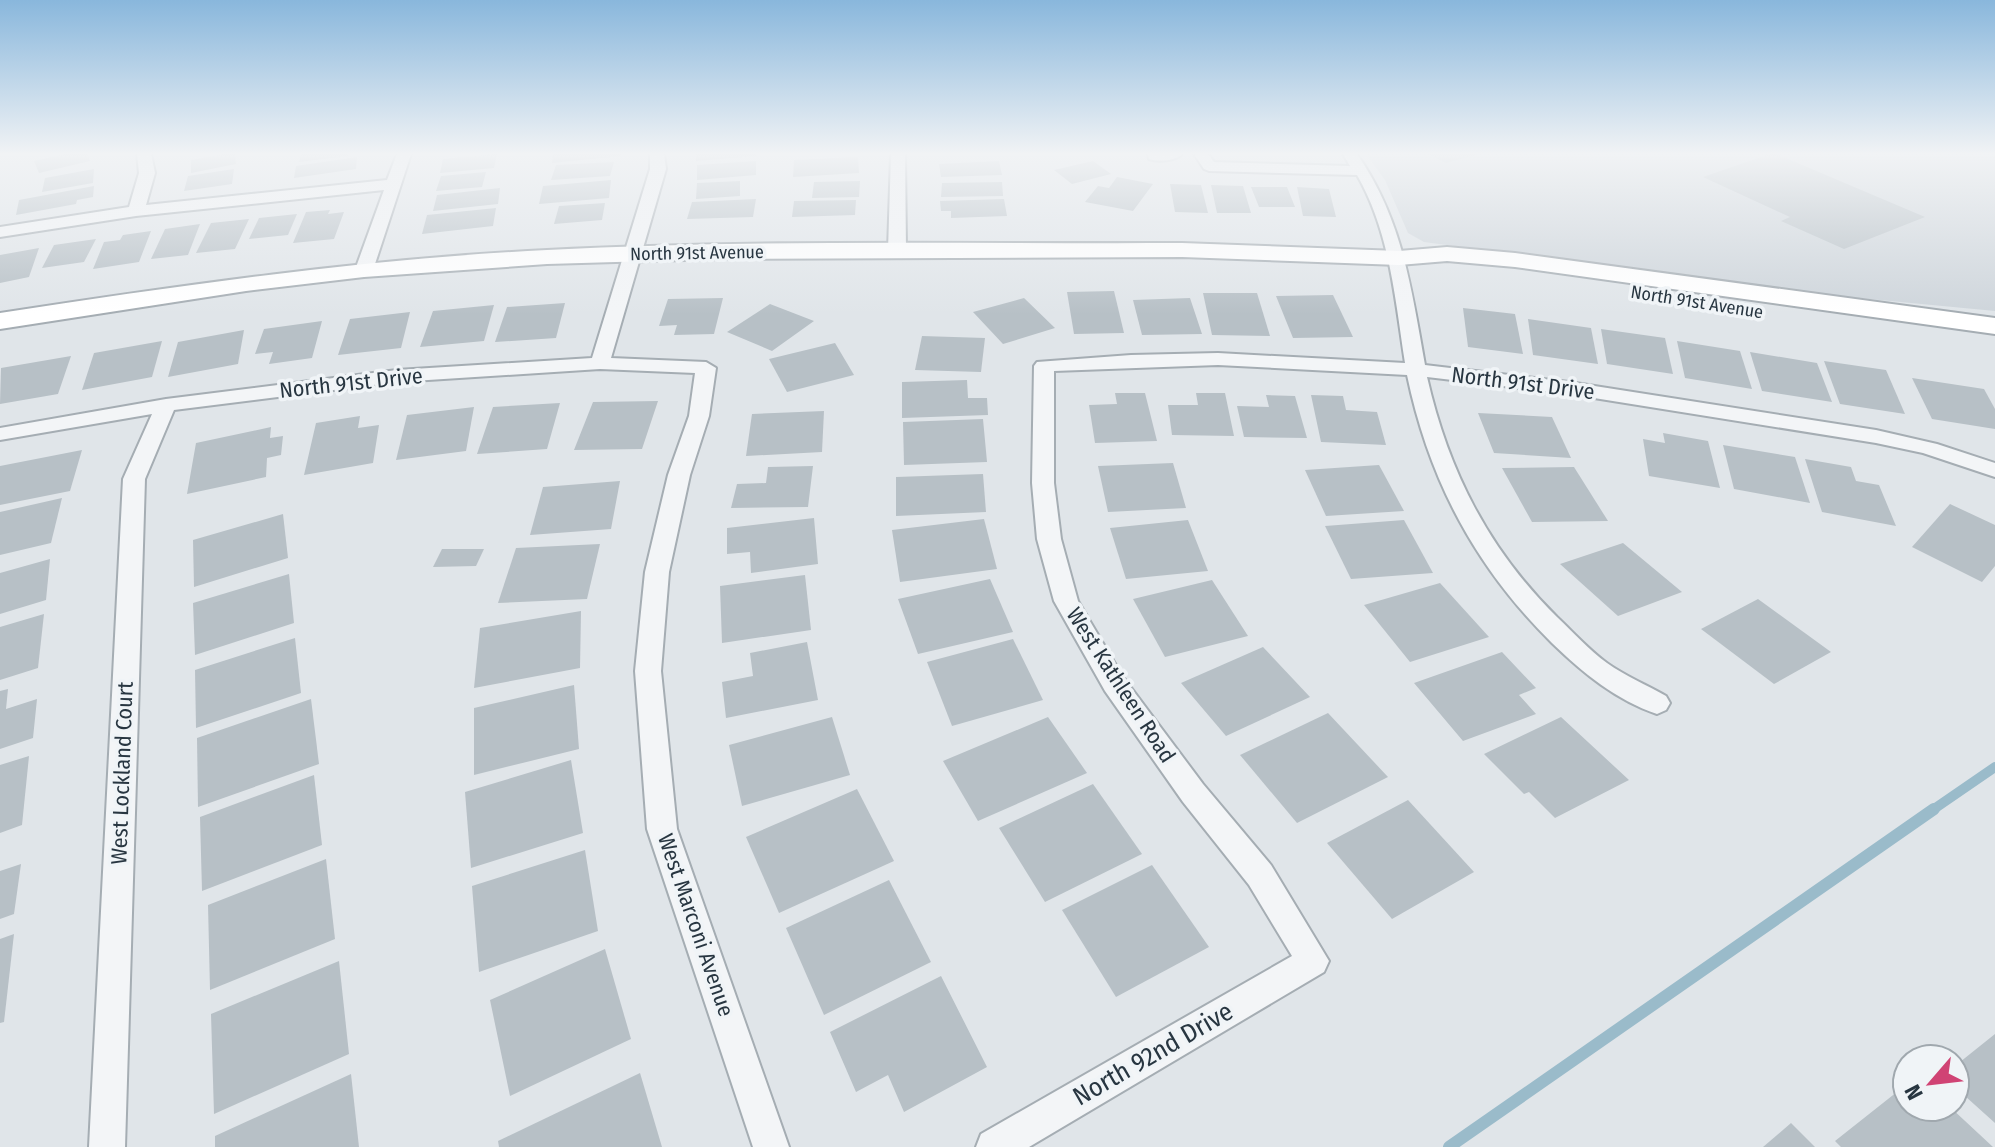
<svg xmlns="http://www.w3.org/2000/svg" width="1995" height="1147" viewBox="0 0 1995 1147" font-family="'Fira Sans Condensed',sans-serif">
  <rect width="100%" height="100%" fill="#e0e5e9"/>
  <path fill="#ced5db" d="M1366,154H1995V311L1817,294L1424,242L1408,233L1385,180Z"/>
  <g fill="none" stroke-linecap="round" stroke-linejoin="round">
    <path stroke="#9abbca" stroke-width="10" d="M1931,811L1995,767"/>
    <path stroke="#9abbca" stroke-width="12" d="M1449,1147L1934,809"/>
  </g>
  <g fill="#b7c0c6">
    <path d="M66,154H87L90,161L39,173L34,161Z"/>
    <path d="M225,154H235L236,164L191,173V160Z"/>
    <path d="M301,154H348V156L299,162Z"/>
    <path d="M497,154L494,168L440,173L443,159Z"/>
    <path d="M553,154H621V156L552,163Z"/>
    <path d="M696,154H756V156L696,161Z"/>
    <path d="M1428,154H1475V155L1446,163Z"/>
    <path d="M1770,154H1776L1925,217L1844,249L1781,221L1790,217L1703,177Z"/>
    <path d="M357,157L356,169L294,178L296,166Z"/>
    <path d="M858,157L859,173L793,177L794,160Z"/>
    <path d="M756,161V175L697,180V165Z"/>
    <path d="M999,161L1002,175L941,177L939,164Z"/>
    <path d="M1093,161L1111,174L1072,184L1054,170Z"/>
    <path d="M614,162L610,176L551,180L556,165Z"/>
    <path d="M94,169L93,183L42,192L45,178Z"/>
    <path d="M234,169L232,184L184,191L188,176Z"/>
    <path d="M486,172L482,187L436,191L441,176Z"/>
    <path d="M1117,177L1153,184L1133,211L1085,202L1098,186L1109,188Z"/>
    <path d="M611,180L609,198L539,204L543,186Z"/>
    <path d="M740,181V196L696,199L697,183Z"/>
    <path d="M860,181L859,197L812,198L814,182Z"/>
    <path d="M1002,182L1003,196L941,197L942,183Z"/>
    <path d="M1170,184L1201,185L1208,213L1175,212Z"/>
    <path d="M1211,185L1243,186L1251,213H1217Z"/>
    <path d="M94,186L93,197L77,200L76,204L16,215L19,200Z"/>
    <path d="M1251,187H1287L1295,207H1259Z"/>
    <path d="M1297,187L1329,189L1336,217L1303,216Z"/>
    <path d="M500,188L498,204L433,211L437,195Z"/>
    <path d="M756,199L753,217L687,219L692,202Z"/>
    <path d="M1004,199L1007,216L951,218V211H941L940,201Z"/>
    <path d="M856,200L855,215L792,217L794,201Z"/>
    <path d="M605,203L602,220L554,224L559,206Z"/>
    <path d="M496,208L493,226L422,234L427,215Z"/>
    <path d="M330,210L328,214L344,212L334,239L293,243L306,212Z"/>
    <path d="M297,214L288,235L249,239L259,218Z"/>
    <path d="M249,219L235,249L196,253L211,223Z"/>
    <path d="M200,224L188,255L151,259L165,229Z"/>
    <path d="M151,231L139,262L93,269L104,242L120,240L123,235Z"/>
    <path d="M96,239L84,262L42,268L54,245Z"/>
    <path d="M39,248L29,277L0,283V255Z"/>
    <path d="M1114,291L1124,333L1074,334L1067,292Z"/>
    <path d="M1203,293H1257L1270,336L1212,335Z"/>
    <path d="M1333,295L1353,337L1293,338L1276,296Z"/>
    <path d="M723,298L714,334L674,335L677,325L659,326L668,299Z"/>
    <path d="M1024,298L1055,328L1003,344L973,312Z"/>
    <path d="M1190,298L1202,334L1142,335L1133,300Z"/>
    <path d="M565,303L556,338L495,342L507,307Z"/>
    <path d="M770,304L814,321L772,351L727,332Z"/>
    <path d="M494,305L484,341L420,347L433,311Z"/>
    <path d="M1463,308L1515,314L1523,354L1468,347Z"/>
    <path d="M410,312L401,348L338,355L350,319Z"/>
    <path d="M1528,319L1591,328L1598,364L1533,355Z"/>
    <path d="M322,321L312,358L269,364L273,352L255,354L264,329Z"/>
    <path d="M1601,329L1665,338L1673,374L1607,364Z"/>
    <path d="M244,330L238,364L168,377L178,342Z"/>
    <path d="M922,336L985,338L981,372L915,370Z"/>
    <path d="M162,341L152,377L82,390L94,353Z"/>
    <path d="M1677,341L1740,351L1752,389L1685,378Z"/>
    <path d="M835,343L854,375L787,392L769,359Z"/>
    <path d="M1750,352L1817,363L1832,402L1762,391Z"/>
    <path d="M71,356L58,394L0,404L1,368Z"/>
    <path d="M1824,361L1886,370L1905,414L1840,404Z"/>
    <path d="M1912,378L1984,389L1995,409V429L1932,419Z"/>
    <path d="M967,380L968,398H987L988,415L902,418V382Z"/>
    <path d="M1115,393H1145L1157,441L1095,443L1089,405L1117,404Z"/>
    <path d="M1196,393H1225L1234,436L1172,435L1168,405H1198Z"/>
    <path d="M1266,395L1295,396L1307,438L1244,437L1237,406L1269,407Z"/>
    <path d="M1311,395L1343,396L1346,410L1377,412L1386,445L1321,442Z"/>
    <path d="M658,401L642,449L574,450L593,402Z"/>
    <path d="M560,403L547,449L477,454L493,407Z"/>
    <path d="M474,407L466,451L396,460L407,415Z"/>
    <path d="M824,411L822,452L746,456L752,414Z"/>
    <path d="M1478,413L1552,417L1571,458L1494,453Z"/>
    <path d="M360,416L358,428L379,425L373,463L304,475L316,423Z"/>
    <path d="M983,419L987,462L904,465L903,422Z"/>
    <path d="M271,427L270,438L283,436L281,455L267,458L266,477L187,494L196,443Z"/>
    <path d="M1663,433L1708,441L1720,488L1649,476L1643,439L1665,443Z"/>
    <path d="M1723,445L1795,457L1810,503L1734,489Z"/>
    <path d="M82,450L70,491L0,505V466Z"/>
    <path d="M1805,459L1851,467L1856,481L1879,485L1896,526L1822,512Z"/>
    <path d="M1173,463L1186,508L1108,512L1098,466Z"/>
    <path d="M1379,465L1404,511L1326,516L1305,470Z"/>
    <path d="M813,466L808,507L731,508L737,484L766,483L768,467Z"/>
    <path d="M1574,467L1608,521L1532,522L1502,468Z"/>
    <path d="M983,474L986,512L896,516V477Z"/>
    <path d="M620,481L611,529L530,535L543,487Z"/>
    <path d="M62,498L51,543L0,555V512Z"/>
    <path d="M1950,504L1995,525V566L1982,582L1912,547Z"/>
    <path d="M283,514L288,558L194,587L193,540Z"/>
    <path d="M814,518L818,564L751,573L750,552L727,554V528Z"/>
    <path d="M984,519L997,569L900,582L892,530Z"/>
    <path d="M1188,520L1208,571L1126,579L1110,528Z"/>
    <path d="M1404,520L1433,573L1351,579L1325,526Z"/>
    <path d="M1623,543L1682,592L1618,616L1560,564Z"/>
    <path d="M600,544L587,599L498,603L516,548Z"/>
    <path d="M442,549H484L476,566L433,567Z"/>
    <path d="M50,559L46,600L0,614V573Z"/>
    <path d="M289,574L294,623L195,655L193,603Z"/>
    <path d="M805,575L811,630L722,643L720,586Z"/>
    <path d="M990,579L1013,632L918,654L898,599Z"/>
    <path d="M1212,580L1248,636L1165,657L1133,599Z"/>
    <path d="M1440,583L1489,637L1410,662L1364,605Z"/>
    <path d="M1758,599L1831,652L1774,684L1701,629Z"/>
    <path d="M581,611L580,668L474,688L480,628Z"/>
    <path d="M44,614L38,668L0,680V627Z"/>
    <path d="M295,638L301,693L196,728L195,670Z"/>
    <path d="M1013,639L1043,700L952,726L927,662Z"/>
    <path d="M807,642L818,700L726,718L722,682L753,676L750,653Z"/>
    <path d="M1263,647L1310,697L1226,736L1181,683Z"/>
    <path d="M1502,652L1536,688L1519,695L1536,714L1463,741L1414,683Z"/>
    <path d="M574,685L579,749L474,775V708Z"/>
    <path d="M8,689L6,709L37,699L33,738L0,749V691Z"/>
    <path d="M311,699L319,764L198,807L197,738Z"/>
    <path d="M1328,713L1388,777L1297,823L1240,755Z"/>
    <path d="M832,717L850,775L742,806L729,745Z"/>
    <path d="M1048,717L1087,773L978,821L943,761Z"/>
    <path d="M1561,717L1629,780L1555,818L1529,792L1524,794L1484,754Z"/>
    <path d="M29,756L22,825L0,833V765Z"/>
    <path d="M571,760L583,833L471,868L465,792Z"/>
    <path d="M314,775L322,845L202,891L200,817Z"/>
    <path d="M1093,784L1142,854L1045,902L999,828Z"/>
    <path d="M857,789L894,861L779,913L746,837Z"/>
    <path d="M1408,800L1474,872L1392,919L1327,843Z"/>
    <path d="M585,850L598,931L479,972L472,886Z"/>
    <path d="M326,859L335,939L210,990L208,905Z"/>
    <path d="M21,864L14,914L0,919V871Z"/>
    <path d="M1152,865L1209,947L1116,997L1062,910Z"/>
    <path d="M889,880L931,962L824,1015L786,928Z"/>
    <path d="M14,934L4,1022L0,1023V939Z"/>
    <path d="M605,949L631,1039L510,1096L490,1000Z"/>
    <path d="M339,961L349,1054L214,1114L211,1014Z"/>
    <path d="M941,976L987,1067L904,1112L888,1075L856,1092L830,1032Z"/>
    <path d="M1995,1034V1123L1955,1087V1066Z"/>
    <path d="M640,1073L662,1147H499L498,1141Z"/>
    <path d="M351,1074L359,1147H215V1136Z"/>
    <path d="M1907,1084V1107H1950L1993,1147H1841L1835,1141Z"/>
    <path d="M1791,1123L1815,1147H1763Z"/>
  </g>
  <g fill="none" stroke-linecap="round" stroke-linejoin="round">
    <defs>
      <g id="minor">
        <path d="M137,154H151L155,173L146,205L387,180L397,154H411L373,270L364,275L355,270L384,190L136,216L0,237V227L129,207L139,173Z"/>
        <path d="M650,154H664L666,169L611,358L706,362L716,368L709,416L690,475L669,572L661,671L677,829L789,1147H753L647,829L635,671L645,572L668,475L689,416L695,373L600,369L397,382L174,410L145,479L125,1147H89L123,479L152,414L0,440V428L166,399L397,370L592,358L650,169Z"/>
        <path d="M891,154H905L906,251L897,256L888,251Z"/>
        <path d="M1148,154H1182C1176,161 1158,162 1149,159Z"/>
        <path d="M1194,154H1208L1214,162L1350,166L1343,154H1357C1402,219 1411,286 1425,365L1569,382L1876,430L1937,444L1995,463V477L1923,453L1876,443L1569,394L1427,377C1448,470 1488,549 1557,617C1573,632 1589,650 1607,663C1625,676 1647,685 1666,696L1670,703L1666,710L1657,714C1616,700 1583,673 1552,643C1475,567 1429,480 1407,375L1218,365L1054,371V483L1061,539L1078,601L1123,677L1203,784L1271,865L1329,961L1324,972L1029,1147H976L981,1134L1292,956L1249,885L1183,802L1105,691L1054,601L1037,539L1032,483L1034,366L1037,362L1131,355L1218,353L1405,363C1395,299 1390,232 1357,175L1209,171L1204,169Z"/>
      </g>
      <path id="secondary" d="M1182,243L1399,251L1447,247L1515,253L1995,318V334L1515,267L1447,261L1399,265L1182,257L719,259L547,264L364,277L246,291L0,329V313C182,285 363,259 547,250C758,239 970,244 1182,243Z"/>
    </defs>
    <use href="#minor" stroke="#a5adb3" stroke-width="4"/>
    <use href="#secondary" stroke="#a5adb3" stroke-width="4"/>
    <use href="#minor" fill="#f3f5f7" fill-rule="evenodd"/>
    <use href="#secondary" fill="#fff" fill-rule="evenodd"/>
  </g>
  <linearGradient id="sky" x2="0" y2="1"><stop stop-color="#89b7dc"/><stop offset="0.49" stop-color="#f1f3f5"/><stop offset="1" stop-color="#f1f3f5" stop-opacity="0"/></linearGradient>
  <rect width="1995" height="314" fill="url(#sky)"/>
  <g text-anchor="middle" dominant-baseline="central" stroke-width="7" stroke-linejoin="round" paint-order="stroke">
    <g font-size="18" fill="#283641" stroke="#f0f4f7">
      <text transform="translate(697 253) rotate(-1)">North 91st Avenue</text>
      <text transform="translate(1697 302) rotate(9)">North 91st Avenue</text>
    </g>
    <g font-size="22" fill="#283641" stroke="#f0f4f7">
      <text transform="translate(351 383) rotate(-6)">North 91st Drive</text>
      <text transform="translate(1523 383) rotate(7)">North 91st Drive</text>
      <text transform="translate(1121 685) rotate(57)">West Kathleen Road</text>
      <text transform="translate(122 773) rotate(-88)">West Lockland Court</text>
      <text transform="translate(696 925) rotate(71)">West Marconi Avenue</text>
    </g>
    <g font-size="26" fill="#283641" stroke="#f0f4f7">
      <text transform="translate(1153 1054) rotate(-30)">North 92nd Drive</text>
    </g>
  </g>
  <g transform="translate(1931 1083) rotate(242)"><circle r="38" fill="#f0f4f7" stroke="#a0a8ae" stroke-width="2"/>
  <path d="M0-6L14 30L0 20L-14 30Z" fill="#d04374"/>
  <text y="-12" font-size="22" font-weight="bold" text-anchor="middle" fill="#283641">N</text>
  </g>
</svg>
